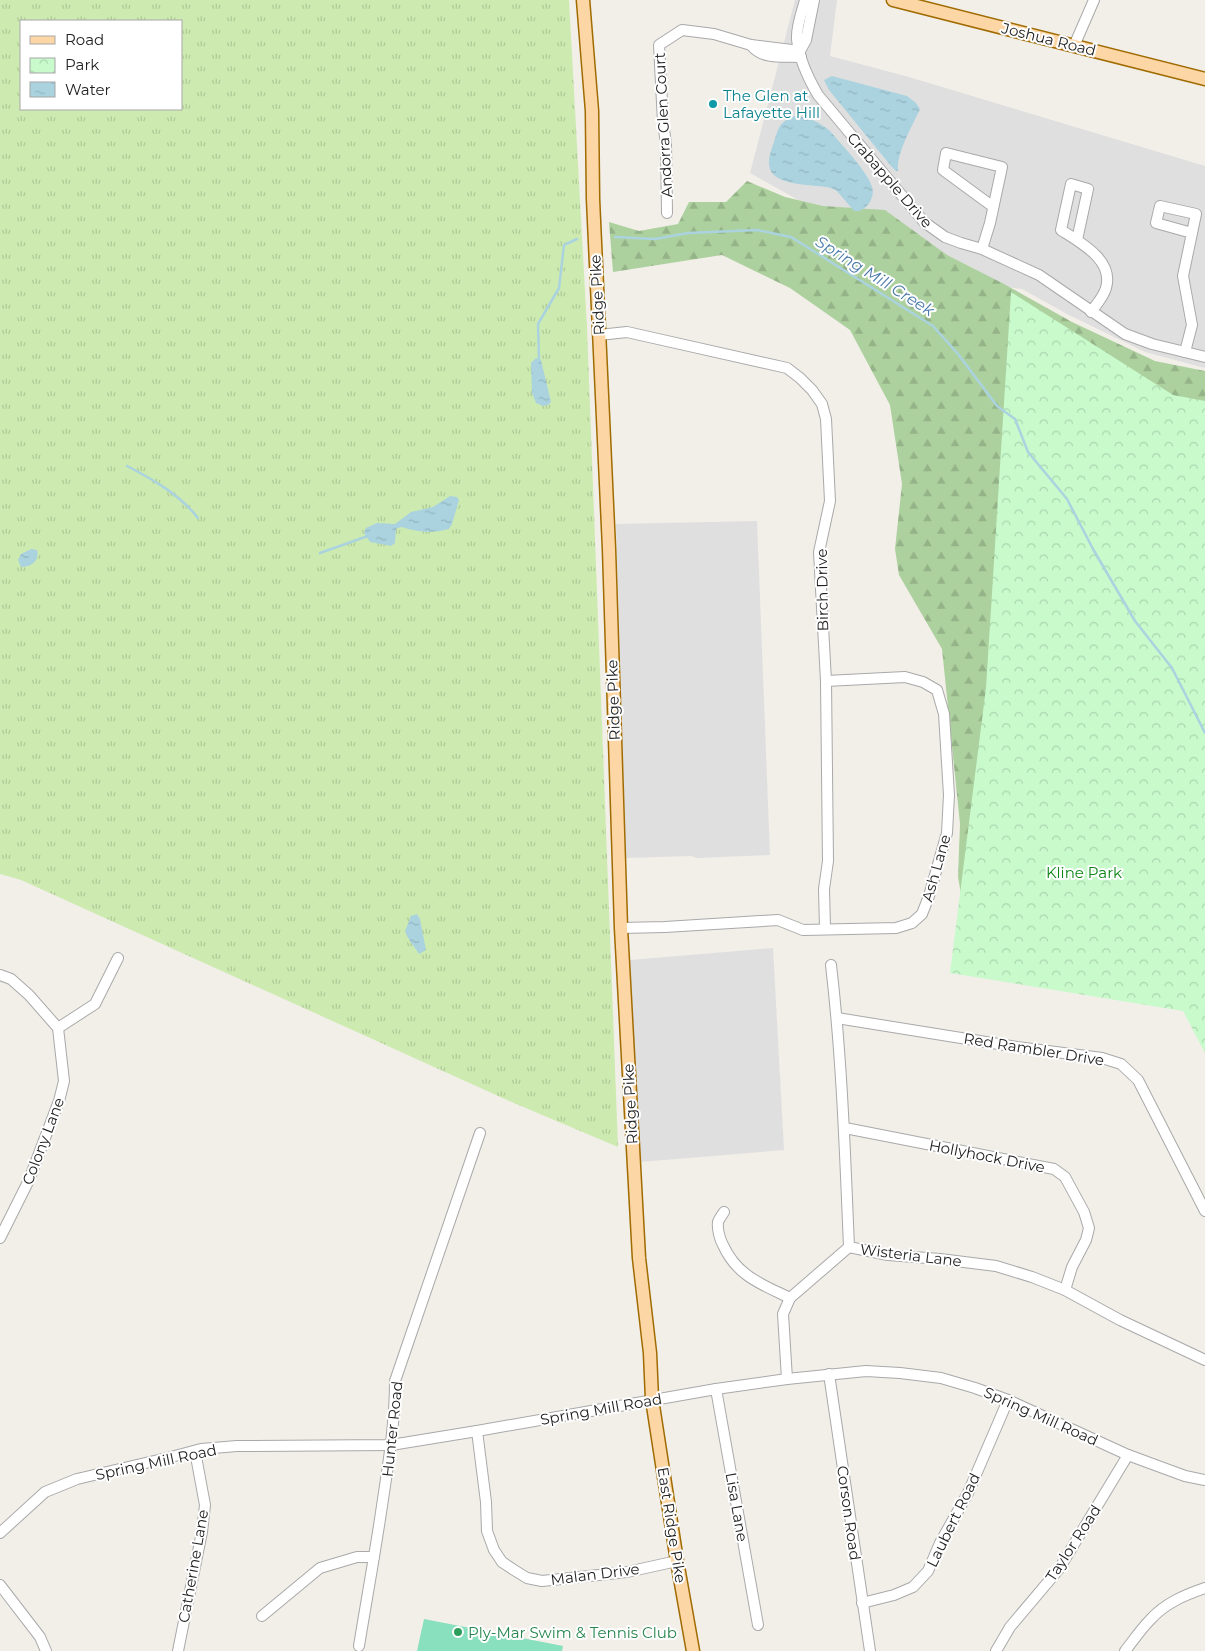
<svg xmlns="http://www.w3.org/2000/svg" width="1205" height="1651" viewBox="0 0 1205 1651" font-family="Montserrat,sans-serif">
  <defs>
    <pattern id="grass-tufts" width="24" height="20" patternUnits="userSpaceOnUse" patternTransform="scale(1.25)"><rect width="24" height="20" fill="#cdebb0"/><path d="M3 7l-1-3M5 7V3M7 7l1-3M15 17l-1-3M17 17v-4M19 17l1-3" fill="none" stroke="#b0c997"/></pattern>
    <pattern id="forest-firs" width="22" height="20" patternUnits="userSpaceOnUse" patternTransform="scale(1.25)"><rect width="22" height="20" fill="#add19e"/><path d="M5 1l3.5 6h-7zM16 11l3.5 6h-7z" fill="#95b388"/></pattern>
    <pattern id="park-crowns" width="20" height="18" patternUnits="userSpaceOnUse" patternTransform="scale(1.25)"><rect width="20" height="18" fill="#c8facc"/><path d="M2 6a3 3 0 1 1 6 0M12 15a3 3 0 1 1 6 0" fill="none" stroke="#acd6af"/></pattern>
    <pattern id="water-ripples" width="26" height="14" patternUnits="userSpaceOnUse" patternTransform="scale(1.25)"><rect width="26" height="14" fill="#aad3df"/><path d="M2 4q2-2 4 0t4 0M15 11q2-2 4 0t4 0" fill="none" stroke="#92b5bf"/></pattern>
  </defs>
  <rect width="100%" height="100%" fill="#f2efe9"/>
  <g fill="#e0dfdf">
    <path d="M795,0H837L830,56L909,77L1205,166V368L1145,352L1067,314L1022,289L941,280L750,173Z"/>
    <path d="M757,521L770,855L697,858L691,856L626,858L616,524Z"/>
    <path d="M773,948L784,1150L640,1162L630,960Z"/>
  </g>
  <path fill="url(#grass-tufts)" fill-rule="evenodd" d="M0,0H569L587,327L618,1147L507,1100L21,880L0,874ZM21,21H181V109H21Z"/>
  <path fill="url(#forest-firs)" d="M747,181L785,197L823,206L885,210L947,255L1004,284L1072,322L1155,361L1205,371V1034L1188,1005L965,917L958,877L960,824L942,649L899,575L895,549L902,484L890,405L850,330L790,288L722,255L613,272L609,222L639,231L678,224L689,202H726Z"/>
  <path fill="url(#park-crowns)" d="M1011,292L1173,395L1205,401V1053L1183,1011L950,973L986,688Z"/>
  <path fill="#88e0be" d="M424,1619L563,1646L562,1651H417Z"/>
  <g fill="url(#water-ripples)">
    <path d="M832,76L907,96L916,103L920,109C913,125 896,153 898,171H896L891,166L829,90L824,80Z"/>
    <path d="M795,116C809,117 819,122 830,131C841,144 868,172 872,187C874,193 872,198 870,202C866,208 861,212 854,211L837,191L831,188C816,184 776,187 770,169C767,160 771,150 774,142C779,127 779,122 795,116Z"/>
    <path d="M536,358L541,360L551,402L548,405L543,406L536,403L532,393L531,363Z"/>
    <path d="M450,496L457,497L459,500L452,524L449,529C431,534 418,532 401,527L396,529L395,543L391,546L370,542L364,533L366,528L377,523L395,524L411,512L433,507Z"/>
    <path d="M31,549L37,550C40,561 31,567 21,567L18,560L21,554Z"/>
    <path d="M417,914L420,919L426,950L419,954C414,946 408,940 405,931L411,916Z"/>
  </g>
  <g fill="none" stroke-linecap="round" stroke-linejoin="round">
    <g stroke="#aad3df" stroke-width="2.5">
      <path d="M615,237L655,239L688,233L757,230L791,237L933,326L958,354L997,406L1015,419L1028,452L1067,499L1093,549L1135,621L1172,668L1205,733"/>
      <path d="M539,360L538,324L559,288L564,245L577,239"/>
      <path d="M127,466C154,480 180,495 198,518"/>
      <path d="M320,553L368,536"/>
    </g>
    <defs>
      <g id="minor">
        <path d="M805,0C802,12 796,27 797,39C799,60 808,78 818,95L924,222L945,237L961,243L982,249L1039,275L1125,334L1152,344L1205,357"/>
        <path d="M751,45C762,60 783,56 801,57"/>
        <path d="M1074,46L1094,0"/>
        <path d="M800,51L806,40L814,0"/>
        <path d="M667,213L666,144L663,122L659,45L682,30L714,34L751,45L800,51"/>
        <path d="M1077,240L1088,189L1071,184L1061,230C1081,243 1114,260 1106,288C1104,296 1096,305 1091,312"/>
        <path d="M982,249L990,223L1002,167L946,153L943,170L992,206"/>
        <path d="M599,335L627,332L787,368L800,378L812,390L822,404L826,419L830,501L819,552L826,681L828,861L824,889L825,929"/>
        <path d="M1185,352L1192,325L1183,276L1196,214L1160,206L1156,223L1192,233"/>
        <path d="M621,928L665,927L778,920L803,930L896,928L912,923L922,914L929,896L947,833L949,795L944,714L937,690L923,682L905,677L826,681"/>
        <path d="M831,965C842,1059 845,1153 849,1247"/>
        <path d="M0,975L11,979L29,995L58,1028L64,1081L59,1101L29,1180L0,1238"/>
        <path d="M837,1018L1017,1047L1102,1058L1121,1064L1138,1080L1205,1211"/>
        <path d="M58,1028L95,1004L118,958"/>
        <path d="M845,1128L1054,1169L1065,1177L1084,1212L1089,1228L1086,1240L1072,1267L1065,1290"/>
        <path d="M724,1212C722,1215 719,1219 718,1222C717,1229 720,1240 723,1245C737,1276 761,1284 790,1298"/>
        <path d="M849,1247L888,1255L940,1259L996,1266L1032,1277L1065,1290L1120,1320L1205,1360"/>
        <path d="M829,1374L870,1651"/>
        <path d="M787,1379L783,1314L790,1298L849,1247"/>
        <path d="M716,1389L758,1625"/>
        <path d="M477,1431L486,1502L487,1531L494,1550L502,1562L514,1570L527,1578L542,1581L627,1572L677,1561"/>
        <path d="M0,1533L45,1492L77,1479L171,1457L201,1449L237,1446L391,1445L477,1431L716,1389L787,1379L866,1371L900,1373L941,1378L975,1388L1008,1400L1128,1455L1185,1476L1205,1480"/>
        <path d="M0,1585L40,1637L46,1651"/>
        <path d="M862,1603L894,1595L913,1587L928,1571L940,1543L968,1493L1008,1400"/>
        <path d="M262,1616L320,1568L357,1557H374"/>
        <path d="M359,1646C367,1597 376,1548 383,1499C389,1460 395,1421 395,1381L480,1133"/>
        <path d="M178,1651L202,1532L205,1505L195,1451"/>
        <path d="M996,1651L1010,1627L1059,1569L1128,1455"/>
        <path d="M1125,1651C1133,1641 1141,1629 1150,1620C1165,1603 1185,1595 1205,1588"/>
      </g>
      <g id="major">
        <path d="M583,0L592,111L593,199L609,549L621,928L639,1258L650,1353L652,1399L677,1561L693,1651"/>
        <path d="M893,0L1205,79"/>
      </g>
    </defs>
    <use href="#minor" stroke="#a9a9a9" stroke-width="12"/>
    <use href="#major" stroke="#a06b00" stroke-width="15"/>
    <use href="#minor" stroke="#fff" stroke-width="10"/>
    <use href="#major" stroke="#fcd6a4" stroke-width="12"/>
  </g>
  <circle fill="#0f9aa8" stroke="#fff" stroke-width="2" cx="713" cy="104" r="5"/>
  <circle fill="#2e9e5b" stroke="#fff" stroke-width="2" cx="458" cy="1632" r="5"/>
  <g text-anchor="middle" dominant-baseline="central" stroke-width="4" stroke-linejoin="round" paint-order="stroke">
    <g font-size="15" fill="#222" stroke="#fff">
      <text transform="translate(1049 39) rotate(14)">Joshua Road</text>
      <text transform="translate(663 125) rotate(-93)">Andorra Glen Court</text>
      <text transform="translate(890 180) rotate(49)">Crabapple Drive</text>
      <text transform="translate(597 295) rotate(-93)">Ridge Pike</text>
      <text transform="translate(822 590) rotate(-91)">Birch Drive</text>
      <text transform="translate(613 700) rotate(-92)">Ridge Pike</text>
      <text transform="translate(936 868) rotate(-74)">Ash Lane</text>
      <text transform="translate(1034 1049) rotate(9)">Red Rambler Drive</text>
      <text transform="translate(630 1104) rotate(-93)">Ridge Pike</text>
      <text transform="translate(43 1141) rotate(-69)">Colony Lane</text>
      <text transform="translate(987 1156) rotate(11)">Hollyhock Drive</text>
      <text transform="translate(911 1255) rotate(7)">Wisteria Lane</text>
      <text transform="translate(601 1409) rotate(-10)">Spring Mill Road</text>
      <text transform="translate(1041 1416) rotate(24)">Spring Mill Road</text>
      <text transform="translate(392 1429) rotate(-84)">Hunter Road</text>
      <text transform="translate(156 1462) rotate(-12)">Spring Mill Road</text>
      <text transform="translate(737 1507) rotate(80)">Lisa Lane</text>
      <text transform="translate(849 1513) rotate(82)">Corson Road</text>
      <text transform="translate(953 1520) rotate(-64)">Laubert Road</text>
      <text transform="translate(672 1525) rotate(81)">East Ridge Pike</text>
      <text transform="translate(1073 1543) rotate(-57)">Taylor Road</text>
      <text transform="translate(193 1566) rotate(-80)">Catherine Lane</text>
      <text transform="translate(595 1574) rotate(-7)">Malan Drive</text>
    </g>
    <g font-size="15" fill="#0d838f" stroke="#fff" text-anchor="start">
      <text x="723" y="95">The Glen at<tspan x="723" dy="17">Lafayette Hill</tspan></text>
    </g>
    <g font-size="15" fill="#0c8416" stroke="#fff">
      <text x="1084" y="872">Kline Park</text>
    </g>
    <g font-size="15" fill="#27864d" stroke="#fff" text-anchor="start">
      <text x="468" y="1632">Ply-Mar Swim &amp; Tennis Club</text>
    </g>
    <g font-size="16" font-style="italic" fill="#4a7aab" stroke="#fff">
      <text transform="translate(875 276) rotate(32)">Spring Mill Creek</text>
    </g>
  </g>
  <rect x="20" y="20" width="162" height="90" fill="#ffffff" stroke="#a7a7a7"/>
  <rect x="30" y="36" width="25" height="8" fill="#fcd6a4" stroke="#a7a7a7"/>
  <text x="65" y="45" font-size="15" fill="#222222">Road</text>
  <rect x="30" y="58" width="25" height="15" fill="url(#park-crowns)" stroke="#a7a7a7"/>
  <text x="65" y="70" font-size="15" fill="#222222">Park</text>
  <rect x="30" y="82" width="25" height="15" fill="url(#water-ripples)" stroke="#a7a7a7"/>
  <text x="65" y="95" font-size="15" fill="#222222">Water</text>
</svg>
